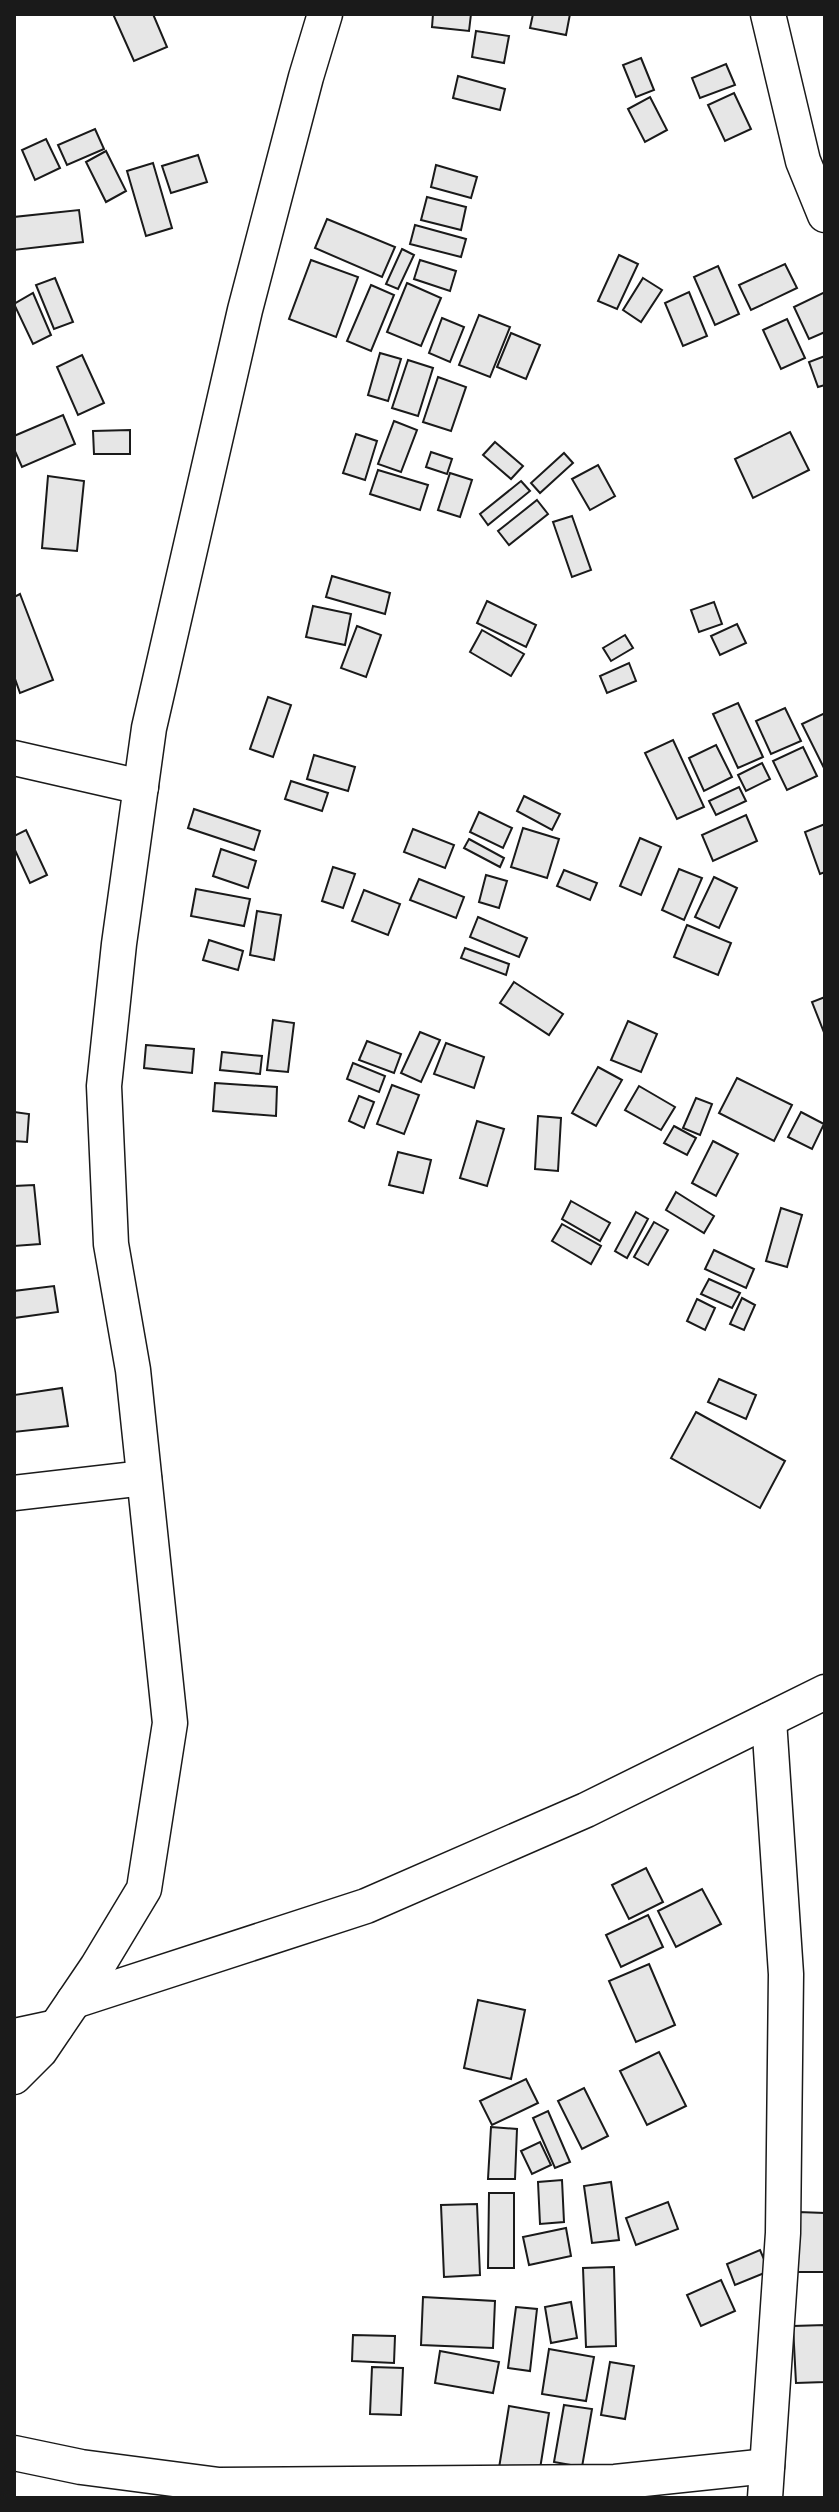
<svg xmlns="http://www.w3.org/2000/svg" width="839" height="2512" viewBox="0 0 839 2512" font-family="'Archivo Narrow',sans-serif">
  <rect width="100%" height="100%" fill="#fff"/>
  <g fill="#e6e6e6" stroke="#1a1a1a" stroke-width="2">
    <path d="M113,14H153L167,47L134,61Z"/>
    <path d="M433,14H471L469,31L432,27Z"/>
    <path d="M533,14H570L566,35L530,28Z"/>
    <path d="M476,31L509,36L504,63L472,57Z"/>
    <path d="M641,58L654,90L636,97L623,65Z"/>
    <path d="M726,64L735,85L700,98L692,78Z"/>
    <path d="M458,76L505,89L500,110L453,98Z"/>
    <path d="M734,93L751,129L725,141L708,105Z"/>
    <path d="M650,97L667,130L645,142L628,109Z"/>
    <path d="M95,129L104,149L67,165L58,145Z"/>
    <path d="M46,139L60,168L35,180L22,150Z"/>
    <path d="M106,151L126,191L106,202L86,162Z"/>
    <path d="M198,155L207,182L171,193L162,166Z"/>
    <path d="M153,163L172,228L146,236L127,171Z"/>
    <path d="M436,165L477,177L471,198L431,187Z"/>
    <path d="M427,197L466,207L461,230L421,220Z"/>
    <path d="M79,210L83,242L14,250V217Z"/>
    <path d="M327,219L395,247L382,277L315,248Z"/>
    <path d="M415,225L466,239L461,257L410,244Z"/>
    <path d="M402,249L414,255L398,289L386,284Z"/>
    <path d="M619,255L638,264L617,309L598,301Z"/>
    <path d="M311,260L358,277L336,337L289,319Z"/>
    <path d="M420,260L456,271L450,291L414,279Z"/>
    <path d="M785,264L797,288L751,310L739,285Z"/>
    <path d="M718,266L739,314L715,325L694,277Z"/>
    <path d="M55,278L73,322L54,329L36,285Z"/>
    <path d="M643,278L662,290L641,322L623,310Z"/>
    <path d="M407,283L441,298L421,346L387,332Z"/>
    <path d="M371,285L394,295L371,351L347,341Z"/>
    <path d="M689,292L707,336L683,346L665,303Z"/>
    <path d="M825,292V332L809,339L794,307Z"/>
    <path d="M33,293L51,335L33,344L14,304Z"/>
    <path d="M479,315L510,327L490,377L459,365Z"/>
    <path d="M442,318L464,327L450,362L429,353Z"/>
    <path d="M787,319L805,358L781,369L763,330Z"/>
    <path d="M511,333L540,345L526,379L497,367Z"/>
    <path d="M380,353L401,359L388,401L368,395Z"/>
    <path d="M82,355L104,403L78,415L57,367Z"/>
    <path d="M825,356V385L818,387L809,362Z"/>
    <path d="M408,360L433,368L418,416L392,408Z"/>
    <path d="M438,377L466,387L451,431L423,422Z"/>
    <path d="M63,415L75,444L22,467L14,449V436Z"/>
    <path d="M394,421L417,430L401,472L378,464Z"/>
    <path d="M130,430V454H94L93,431Z"/>
    <path d="M790,432L809,470L753,498L735,459Z"/>
    <path d="M356,434L377,441L365,480L343,473Z"/>
    <path d="M495,442L523,466L511,479L483,455Z"/>
    <path d="M431,452L452,459L447,474L426,467Z"/>
    <path d="M564,453L573,463L540,493L531,483Z"/>
    <path d="M598,465L615,496L590,510L572,479Z"/>
    <path d="M378,470L428,485L420,510L370,494Z"/>
    <path d="M450,473L472,480L460,517L438,510Z"/>
    <path d="M48,476L84,481L77,551L42,548Z"/>
    <path d="M521,481L530,491L488,525L480,514Z"/>
    <path d="M537,500L548,514L509,545L498,531Z"/>
    <path d="M572,516L591,570L572,577L553,522Z"/>
    <path d="M332,576L390,593L385,614L326,597Z"/>
    <path d="M20,594L53,680L20,693L14,676V597Z"/>
    <path d="M487,601L536,625L526,647L477,623Z"/>
    <path d="M714,602L722,624L699,632L691,610Z"/>
    <path d="M313,606L351,614L345,645L306,637Z"/>
    <path d="M737,624L746,643L720,655L711,636Z"/>
    <path d="M357,626L381,635L366,677L341,668Z"/>
    <path d="M482,630L524,654L511,676L470,652Z"/>
    <path d="M625,635L633,648L611,661L603,648Z"/>
    <path d="M629,663L636,681L607,693L600,676Z"/>
    <path d="M268,697L291,705L273,757L250,749Z"/>
    <path d="M738,703L763,757L738,768L713,714Z"/>
    <path d="M785,708L801,741L771,754L756,721Z"/>
    <path d="M825,713V770L802,724Z"/>
    <path d="M673,740L704,807L677,819L645,753Z"/>
    <path d="M716,745L732,777L704,791L689,758Z"/>
    <path d="M803,747L817,776L787,790L773,761Z"/>
    <path d="M314,755L355,767L348,791L307,779Z"/>
    <path d="M762,763L770,779L746,791L738,775Z"/>
    <path d="M291,781L328,793L322,811L285,799Z"/>
    <path d="M739,787L746,801L716,815L709,801Z"/>
    <path d="M524,796L560,814L552,830L517,811Z"/>
    <path d="M194,809L260,831L254,850L188,828Z"/>
    <path d="M479,812L512,828L503,848L470,832Z"/>
    <path d="M746,815L757,841L713,861L702,835Z"/>
    <path d="M825,824V872L820,874L805,832Z"/>
    <path d="M523,828L559,839L547,878L511,867Z"/>
    <path d="M413,829L454,845L445,868L404,852Z"/>
    <path d="M26,830L47,875L30,883L14,848V836Z"/>
    <path d="M640,838L661,847L641,895L620,886Z"/>
    <path d="M469,839L504,858L500,867L464,848Z"/>
    <path d="M221,849L256,861L248,888L213,876Z"/>
    <path d="M333,867L355,874L343,908L322,901Z"/>
    <path d="M679,869L702,878L684,920L662,910Z"/>
    <path d="M564,870L597,883L590,900L557,886Z"/>
    <path d="M486,875L507,881L499,908L479,902Z"/>
    <path d="M714,877L737,888L719,928L695,917Z"/>
    <path d="M419,879L464,897L456,918L410,900Z"/>
    <path d="M196,889L250,899L244,926L191,916Z"/>
    <path d="M364,890L400,904L388,935L352,921Z"/>
    <path d="M257,911L281,915L274,960L250,955Z"/>
    <path d="M478,917L527,938L519,957L470,937Z"/>
    <path d="M687,925L731,943L718,975L674,957Z"/>
    <path d="M209,940L243,951L238,970L203,960Z"/>
    <path d="M465,948L509,964L506,975L461,958Z"/>
    <path d="M514,982L563,1014L549,1035L500,1003Z"/>
    <path d="M825,997V1035L812,1002Z"/>
    <path d="M273,1020L294,1023L288,1072L267,1070Z"/>
    <path d="M628,1021L657,1034L641,1072L611,1060Z"/>
    <path d="M420,1032L440,1040L421,1082L401,1073Z"/>
    <path d="M367,1041L401,1054L394,1073L359,1060Z"/>
    <path d="M446,1043L484,1057L474,1088L434,1074Z"/>
    <path d="M146,1045L194,1049L192,1073L144,1068Z"/>
    <path d="M222,1052L262,1056L260,1074L220,1070Z"/>
    <path d="M353,1063L385,1076L379,1092L347,1079Z"/>
    <path d="M598,1067L622,1080L596,1126L572,1113Z"/>
    <path d="M737,1078L792,1105L774,1141L719,1113Z"/>
    <path d="M215,1083L277,1087L276,1116L213,1111Z"/>
    <path d="M392,1085L419,1095L404,1134L377,1124Z"/>
    <path d="M639,1086L675,1107L661,1130L625,1110Z"/>
    <path d="M359,1096L374,1102L364,1128L349,1121Z"/>
    <path d="M696,1098L712,1104L700,1135L683,1128Z"/>
    <path d="M14,1112L29,1114L27,1142L14,1141Z"/>
    <path d="M801,1112L824,1124L812,1149L788,1137Z"/>
    <path d="M538,1116L561,1118L558,1171L535,1169Z"/>
    <path d="M477,1121L504,1129L487,1186L460,1178Z"/>
    <path d="M674,1126L696,1138L687,1155L664,1143Z"/>
    <path d="M713,1141L738,1154L716,1196L692,1183Z"/>
    <path d="M398,1152L431,1160L423,1193L389,1185Z"/>
    <path d="M34,1185L40,1244L14,1246V1186Z"/>
    <path d="M676,1192L714,1216L704,1233L666,1210Z"/>
    <path d="M571,1201L610,1223L600,1241L562,1219Z"/>
    <path d="M781,1208L802,1215L787,1267L766,1261Z"/>
    <path d="M636,1212L648,1219L627,1258L615,1251Z"/>
    <path d="M654,1222L668,1230L648,1265L634,1257Z"/>
    <path d="M562,1224L601,1246L591,1264L552,1241Z"/>
    <path d="M714,1250L754,1269L746,1288L705,1269Z"/>
    <path d="M709,1279L740,1293L732,1308L701,1294Z"/>
    <path d="M54,1286L58,1312L14,1318V1291Z"/>
    <path d="M742,1298L755,1305L744,1330L730,1324Z"/>
    <path d="M697,1299L715,1308L705,1330L687,1321Z"/>
    <path d="M719,1379L756,1395L746,1419L708,1402Z"/>
    <path d="M62,1388L68,1426L14,1432V1395Z"/>
    <path d="M696,1412L785,1461L760,1508L671,1458Z"/>
    <path d="M646,1868L663,1902L629,1919L612,1885Z"/>
    <path d="M702,1889L721,1924L676,1947L658,1911Z"/>
    <path d="M648,1915L663,1947L621,1967L606,1935Z"/>
    <path d="M649,1964L675,2025L636,2042L609,1981Z"/>
    <path d="M478,2000L525,2010L511,2079L464,2068Z"/>
    <path d="M659,2052L686,2106L647,2125L620,2071Z"/>
    <path d="M526,2079L538,2103L492,2125L480,2101Z"/>
    <path d="M584,2088L608,2136L582,2149L558,2101Z"/>
    <path d="M548,2111L570,2162L555,2168L533,2118Z"/>
    <path d="M491,2127L517,2129L515,2179H488Z"/>
    <path d="M540,2142L551,2165L532,2174L521,2151Z"/>
    <path d="M562,2180L564,2222L540,2224L538,2182Z"/>
    <path d="M611,2182L619,2240L592,2243L584,2186Z"/>
    <path d="M489,2193H514V2268H488Z"/>
    <path d="M668,2202L678,2229L636,2245L626,2218Z"/>
    <path d="M477,2204L480,2275L444,2277L441,2205Z"/>
    <path d="M798,2212L825,2213V2272H796Z"/>
    <path d="M566,2228L571,2256L529,2265L523,2237Z"/>
    <path d="M760,2250L769,2271L735,2285L727,2264Z"/>
    <path d="M614,2267L616,2346L586,2347L583,2268Z"/>
    <path d="M721,2280L735,2311L701,2326L687,2295Z"/>
    <path d="M423,2297L495,2301L493,2348L421,2345Z"/>
    <path d="M571,2302L577,2338L551,2343L545,2307Z"/>
    <path d="M516,2307L537,2309L530,2371L508,2368Z"/>
    <path d="M825,2325V2382L796,2383L793,2326Z"/>
    <path d="M353,2335L395,2336L394,2363L352,2361Z"/>
    <path d="M549,2349L594,2357L586,2401L542,2394Z"/>
    <path d="M440,2351L499,2362L493,2393L435,2383Z"/>
    <path d="M610,2362L634,2366L625,2419L601,2415Z"/>
    <path d="M372,2367L403,2368L401,2415L370,2414Z"/>
    <path d="M564,2405L592,2409L582,2467L554,2462Z"/>
    <path d="M509,2406L549,2413L539,2475L499,2468Z"/>
  </g>
  <g fill="none" stroke-linecap="round" stroke-linejoin="round">
    <defs>
      <g id="minor">
        <path d="M768,14L803,161L825,215"/>
        <path d="M14,758L141,787"/>
        <path d="M14,1493L144,1478"/>
        <path d="M74,2001L366,1906L586,1810L825,1692"/>
        <path d="M14,2036L56,2027"/>
        <path d="M14,2077L40,2051L97,1967L144,1889L170,1723L133,1370L111,1244L104,1086L119,944L149,728L245,310L306,77L325,14"/>
        <path d="M14,2453L81,2467L219,2485L615,2482L767,2466"/>
        <path d="M765,2498L783,2233L786,1974L769,1720"/>
      </g>
    </defs>
    <use href="#minor" stroke="#1a1a1a" stroke-width="37"/>
    <use href="#minor" stroke="#fff" stroke-width="34"/>
  </g>
  <rect width="839" height="2512" fill="none" stroke="#1a1a1a" stroke-width="32"/>
</svg>
